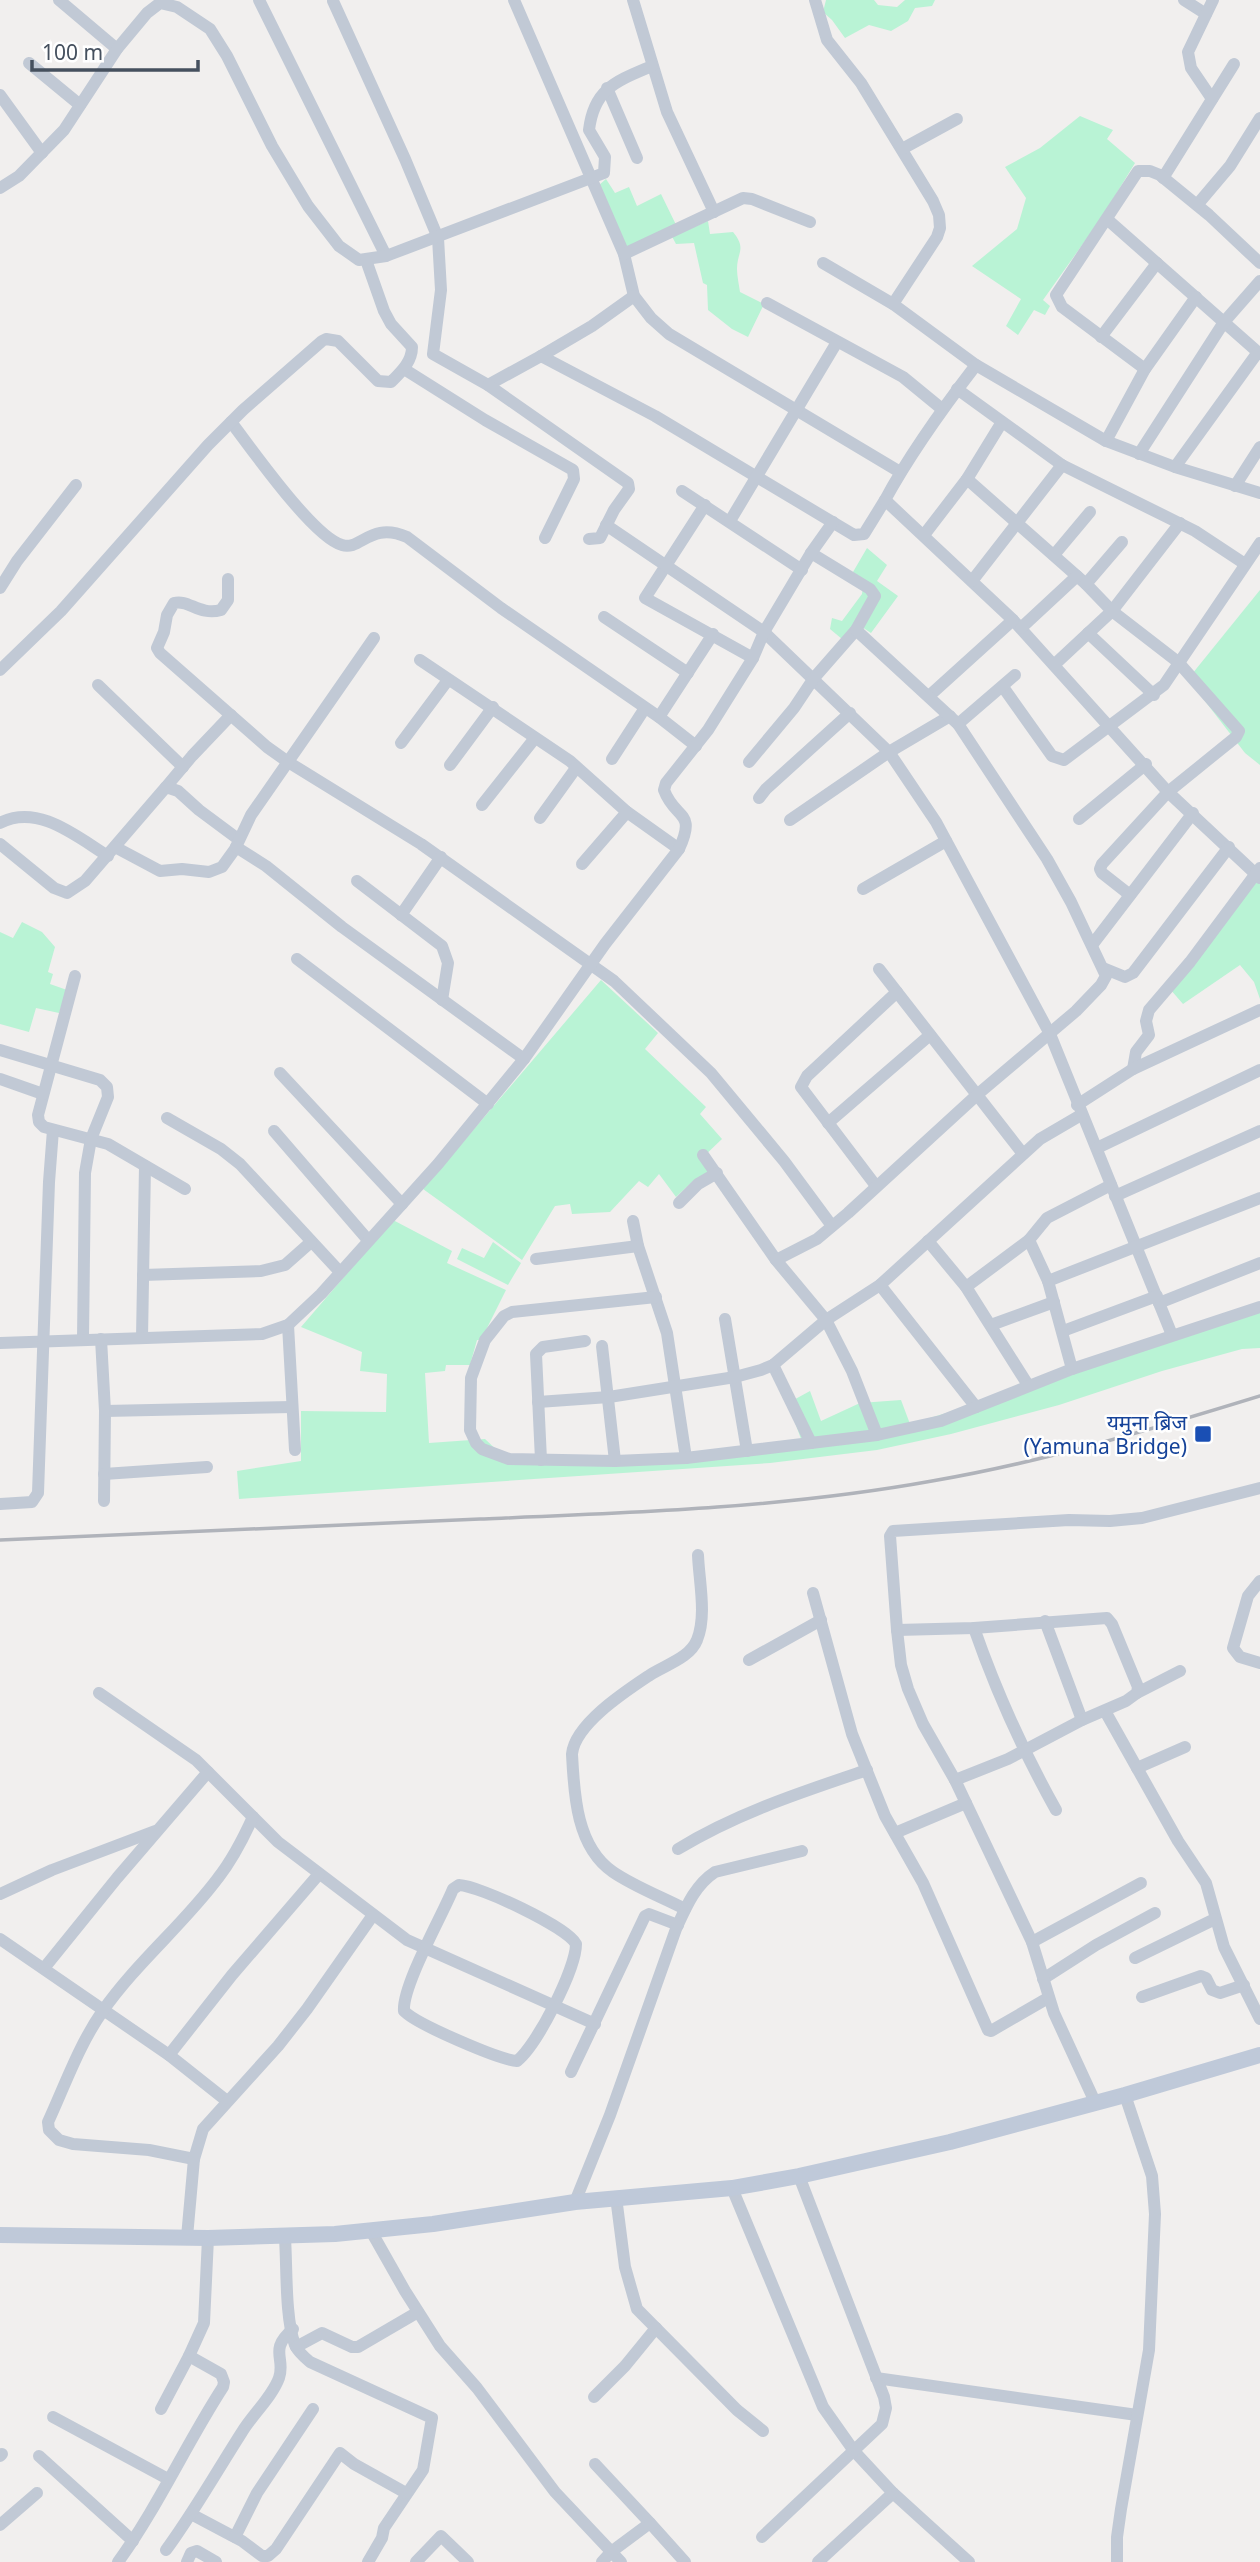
<svg xmlns="http://www.w3.org/2000/svg" width="1260" height="2562" viewBox="0 0 1260 2562" font-family="'Noto Sans','Noto Sans Devanagari',sans-serif">
  <rect width="100%" height="100%" fill="#f1efee"/>
  <g fill="#b9f3d5">
    <path d="M826,0H874L878,5L897,7L905,0H935L932,6L915,8L908,21L891,31L869,25L845,38L832,20L823,12Z"/>
    <path d="M1080,116L1113,130L1107,139L1135,163L1102,217L1043,300L1050,306L1045,315L1034,310L1018,335L1006,326L1021,299L972,266L1017,229L1026,198L1005,167L1040,148Z"/>
    <path d="M606,179L615,193L629,187L637,206L661,194L680,233L708,221L710,234L733,232C747,249 737,252 737,269C737,276 739,285 740,292L764,304L748,337L732,329L708,310L707,285L703,283L694,243L676,244L668,229L626,249L598,186Z"/>
    <path d="M867,548L887,565L877,581L898,596L871,633L856,623L842,639L830,629L832,618L842,621L862,594L864,580L853,572Z"/>
    <path d="M1260,590V765L1245,753L1188,679Z"/>
    <path d="M1260,878V999L1254,982L1240,965L1183,1004L1170,989Z"/>
    <path d="M22,922L42,932L55,947L48,972L53,974L50,984L67,990L59,1013L36,1008L29,1032L0,1024V932L13,938Z"/>
    <path d="M601,980L658,1033L645,1049L706,1107L700,1114L722,1139L700,1160L710,1172L694,1180L676,1197L659,1174L648,1187L639,1181L610,1212L572,1214L570,1204L555,1206L522,1260L423,1189Z"/>
    <path d="M393,1220L452,1251L447,1263L506,1290L481,1340H477L470,1365H446L445,1371L425,1373L429,1443L485,1439L501,1454L516,1457L691,1455L801,1439L788,1403L810,1391L821,1421L860,1403L901,1400L910,1424L966,1407L1260,1303V1348L1242,1349L1162,1371L1059,1405L951,1434L877,1450L770,1463L239,1499L237,1471L301,1461V1411L386,1412L387,1374L360,1371L362,1352L301,1327Z"/>
    <path d="M493,1242L521,1263L508,1285L457,1259L462,1248L484,1258Z"/>
  </g>
  <g fill="none" stroke-linecap="round" stroke-linejoin="round">
    <g stroke="#c1c9d5" stroke-width="12">
      <path d="M59,0L117,49"/>
      <path d="M259,0L386,256"/>
      <path d="M514,0L624,254L634,296L651,318L669,334L900,472"/>
      <path d="M633,0L667,112L714,212"/>
      <path d="M815,0L827,40L861,83L933,201L939,215L940,228L937,237L893,304"/>
      <path d="M1184,0L1206,14"/>
      <path d="M333,1L405,159L438,238L441,290L433,354L488,385L541,356L655,416L854,535L864,534L885,500L1013,620L1168,792L1260,878"/>
      <path d="M29,63L80,105"/>
      <path d="M607,88L637,158"/>
      <path d="M0,95L42,153"/>
      <path d="M1212,99L1191,68L1188,52L1213,0"/>
      <path d="M902,149L957,119"/>
      <path d="M1163,178L1234,64"/>
      <path d="M0,188L19,176L64,130L117,49L147,13L160,3L177,7L210,29L227,56L272,146L308,206L339,246L359,260L386,256L604,173L605,157L589,130C594,88 617,81 652,66"/>
      <path d="M1197,205L1230,166L1260,118"/>
      <path d="M1108,220L1260,354"/>
      <path d="M624,254L743,198L752,199L810,222"/>
      <path d="M823,263L893,304L976,365L1106,441L1175,467L1260,493"/>
      <path d="M767,303L903,377L942,409"/>
      <path d="M1101,337L1157,263"/>
      <path d="M541,356L592,326L634,296"/>
      <path d="M404,369L485,420L573,470L574,479L545,538"/>
      <path d="M1145,369L1062,307L1056,295L1138,171H1150L1160,175L1209,215L1260,263"/>
      <path d="M488,385L628,483L629,489L614,510L600,538L589,539"/>
      <path d="M957,389L1062,465L1195,531L1245,564"/>
      <path d="M231,422C251,448 313,537 342,545C361,551 370,521 407,537L501,608L659,717L696,746"/>
      <path d="M1106,441L1145,369L1196,297"/>
      <path d="M1139,454L1224,322L1260,281"/>
      <path d="M1175,467L1258,352"/>
      <path d="M967,479L1086,584L1112,611L1178,662L1239,731L1236,737L1168,792L1102,864L1100,869L1102,873L1130,895"/>
      <path d="M1235,486L1260,447"/>
      <path d="M682,491L802,570"/>
      <path d="M885,500C911,452 943,408 976,365"/>
      <path d="M705,505L645,598L753,658"/>
      <path d="M730,521L837,342"/>
      <path d="M606,525L764,632L889,752L936,822L1050,1034L1172,1335"/>
      <path d="M924,535L967,479L1002,422"/>
      <path d="M1054,555L1090,512"/>
      <path d="M228,579V600L221,610C199,616 189,599 174,603L167,615L164,632L157,648L160,653L267,747L288,762L421,844L614,981L711,1073L784,1161L832,1226"/>
      <path d="M972,581L1062,465"/>
      <path d="M1086,584L1122,542"/>
      <path d="M0,588L17,561L76,485"/>
      <path d="M604,617L688,673"/>
      <path d="M1021,628L1077,576"/>
      <path d="M1088,633L1154,695"/>
      <path d="M420,660L570,761L627,812L679,849"/>
      <path d="M1054,665L1112,611L1180,523"/>
      <path d="M0,670L61,611L208,445L243,410L322,341L326,339L338,341L378,381L391,382C401,372 412,362 412,347L391,324L384,311L366,260"/>
      <path d="M98,685L183,767"/>
      <path d="M1003,687L1052,756L1064,760L1164,685L1260,543"/>
      <path d="M929,696L1013,620"/>
      <path d="M659,717L713,634"/>
      <path d="M958,724L1015,675"/>
      <path d="M401,743L448,680"/>
      <path d="M612,759L645,708"/>
      <path d="M749,762L794,708L814,678L856,630L875,596L870,589L811,553"/>
      <path d="M450,765L493,707"/>
      <path d="M166,787L192,756L231,715"/>
      <path d="M759,798L766,789L850,713"/>
      <path d="M482,805L535,738"/>
      <path d="M540,818L576,768"/>
      <path d="M1079,819L1146,764"/>
      <path d="M790,820L889,752L950,716"/>
      <path d="M0,823C38,803 77,837 108,856"/>
      <path d="M0,844L54,888L67,893L85,881L166,787L178,791L199,810L238,839"/>
      <path d="M115,847L160,871L182,869L209,872L222,867L235,849L251,815L374,638"/>
      <path d="M236,847L266,866L342,927L524,1059"/>
      <path d="M582,864L627,812"/>
      <path d="M357,881L442,946L448,963L442,1000"/>
      <path d="M863,889L946,841"/>
      <path d="M401,915L441,857"/>
      <path d="M1092,945L1193,813"/>
      <path d="M297,959L488,1104"/>
      <path d="M1103,968L1125,977L1133,973L1229,847"/>
      <path d="M879,969L1023,1154"/>
      <path d="M75,976L38,1115L39,1122L44,1127L108,1144L185,1189"/>
      <path d="M0,1050L100,1080L107,1087L108,1097L91,1139L85,1173L83,1339"/>
      <path d="M1133,1069L1136,1052L1149,1035L1146,1021L1149,1010L1190,962L1260,868"/>
      <path d="M280,1073L402,1204"/>
      <path d="M0,1079L43,1094"/>
      <path d="M1077,1105L1133,1069L1260,1010"/>
      <path d="M167,1118L221,1149L240,1164L340,1272"/>
      <path d="M828,1123L930,1035"/>
      <path d="M274,1131L368,1240"/>
      <path d="M1097,1148L1260,1070"/>
      <path d="M703,1155L776,1260L826,1320L852,1371L877,1435"/>
      <path d="M876,1186L801,1087L807,1076L897,992"/>
      <path d="M1115,1196L1260,1131"/>
      <path d="M679,1203L698,1184L717,1173"/>
      <path d="M633,1221L638,1246L667,1333L686,1458"/>
      <path d="M928,1241L966,1287L1028,1385"/>
      <path d="M536,1259L638,1246"/>
      <path d="M776,1260L817,1239L848,1213L978,1094L1076,1011L1101,985L1106,976L1071,902L1047,859L958,724L856,630"/>
      <path d="M143,1275L261,1271L285,1265L311,1242"/>
      <path d="M1048,1281L1260,1198"/>
      <path d="M880,1285L976,1407"/>
      <path d="M966,1287L1029,1240"/>
      <path d="M656,1297L512,1312L504,1316L485,1340L471,1378L470,1430L476,1443L482,1449L509,1459L615,1461L686,1458L877,1435L941,1421L1072,1369L1260,1307"/>
      <path d="M1159,1303L1260,1263"/>
      <path d="M725,1319L747,1451"/>
      <path d="M288,1325L295,1450"/>
      <path d="M991,1325L1054,1302"/>
      <path d="M1063,1331L1157,1296"/>
      <path d="M142,1338L145,1166"/>
      <path d="M101,1339L105,1411L104,1501"/>
      <path d="M0,1343L262,1334L288,1325L321,1294L438,1164L524,1059L605,944L679,849C697,810 675,820 664,790L666,783L708,730L753,658L764,632L811,553L833,522"/>
      <path d="M602,1346L615,1461"/>
      <path d="M773,1365L811,1443"/>
      <path d="M1072,1369L1048,1281L1029,1240L1047,1218L1111,1185"/>
      <path d="M538,1402L609,1397L735,1377L761,1370L773,1365L826,1320L880,1285L1040,1139L1081,1115"/>
      <path d="M105,1411L292,1407"/>
      <path d="M541,1460L536,1354L543,1347L585,1341"/>
      <path d="M104,1474L207,1467"/>
      <path d="M0,1504L32,1502L38,1493L49,1182L53,1130"/>
      <path d="M1260,1581L1248,1596L1233,1648L1240,1657L1260,1663"/>
      <path d="M813,1593L852,1734L885,1816L923,1883L988,2030L991,2031L1048,1998"/>
      <path d="M1045,1621L1082,1720"/>
      <path d="M974,1628C996,1691 1023,1751 1056,1810"/>
      <path d="M897,1630L974,1628L1107,1618L1112,1624L1138,1687L1137,1693L1126,1701L1082,1720L1008,1759L955,1780"/>
      <path d="M749,1660L821,1620"/>
      <path d="M99,1693L196,1760L278,1842L407,1940L595,2024"/>
      <path d="M1137,1693L1180,1671"/>
      <path d="M1105,1711L1178,1841L1206,1883L1224,1947L1260,2019"/>
      <path d="M1137,1768L1185,1747"/>
      <path d="M895,1833L966,1803"/>
      <path d="M678,1849C737,1813 802,1792 867,1770"/>
      <path d="M459,1885C480,1886 567,1927 576,1944C576,1969 537,2045 517,2061C500,2060 416,2024 404,2011C402,1986 442,1916 453,1889Z"/>
      <path d="M0,1894L52,1870L155,1831"/>
      <path d="M685,1909C662,1897 635,1887 613,1872C576,1847 574,1793 572,1754C575,1724 626,1691 650,1675C665,1665 690,1658 697,1640C707,1616 699,1581 698,1555"/>
      <path d="M0,1939L169,2055L227,2101"/>
      <path d="M1032,1942L1141,1883"/>
      <path d="M1135,1958L1215,1919"/>
      <path d="M45,1967L117,1878L208,1772"/>
      <path d="M1043,1979L1096,1945L1155,1913"/>
      <path d="M1142,1997L1201,1976L1206,1978L1212,1990L1220,1993L1244,1985"/>
      <path d="M169,2055L232,1975L319,1874"/>
      <path d="M571,2072L645,1916L649,1914L678,1925"/>
      <path d="M1095,2102L1054,2013L1032,1942L955,1780L923,1724L908,1689L901,1665L897,1630L890,1536L893,1531L1069,1520L1110,1521L1142,1518L1260,1488"/>
      <path d="M194,2159L149,2150L73,2144L59,2140L49,2130L48,2122C65,2085 79,2045 102,2012C136,1963 183,1925 218,1878C233,1859 243,1839 253,1817"/>
      <path d="M732,2188L823,2407L854,2451L893,2493L969,2562"/>
      <path d="M616,2197L625,2267L637,2309L737,2410L763,2431"/>
      <path d="M575,2202L610,2115L676,1929C686,1907 695,1885 715,1872L802,1851"/>
      <path d="M371,2231L405,2291L440,2346L477,2388L555,2492L621,2562"/>
      <path d="M187,2237L194,2159L203,2129L278,2046L307,2009L373,1915"/>
      <path d="M285,2238C287,2267 285,2319 295,2345C298,2352 304,2357 310,2362L432,2418L423,2470L384,2528L382,2538L368,2562"/>
      <path d="M296,2347L322,2333L352,2347H358L418,2312"/>
      <path d="M876,2378L1137,2415"/>
      <path d="M594,2397L625,2366L656,2328"/>
      <path d="M161,2409L189,2356L204,2323L208,2238"/>
      <path d="M53,2417L168,2479"/>
      <path d="M0,2456L2,2454"/>
      <path d="M39,2456L133,2541"/>
      <path d="M595,2464L650,2523L611,2552L602,2562"/>
      <path d="M191,2514L242,2541L262,2556H268L276,2549L340,2453L354,2464L406,2493"/>
      <path d="M650,2523L685,2562"/>
      <path d="M0,2525L37,2493"/>
      <path d="M235,2537L257,2493L313,2409"/>
      <path d="M762,2537L882,2424L886,2408L884,2397L799,2176"/>
      <path d="M166,2550C194,2512 217,2471 242,2432C253,2414 272,2397 279,2378C286,2358 268,2350 293,2329"/>
      <path d="M118,2562C158,2507 186,2444 223,2387L224,2382L221,2374L189,2356"/>
      <path d="M187,2562L191,2553L197,2551L216,2562"/>
      <path d="M416,2562L441,2536L468,2562"/>
      <path d="M818,2562L893,2493"/>
      <path d="M1117,2562V2537L1121,2509L1149,2350L1155,2214L1152,2176L1125,2095"/>
    </g>
    <path stroke="#bfc9d9" stroke-width="16" d="M0,2235L208,2238L335,2234L433,2224L575,2202L732,2188L799,2176L950,2142L1125,2095L1260,2055"/>
    <path stroke="#b0b3ba" stroke-width="3.5" d="M0,1540C160,1533 320,1526 480,1519C630,1513 783,1508 932,1481C1043,1462 1153,1429 1260,1396"/>
  </g>
  <rect fill="#1a4fb4" stroke="#fff" stroke-width="2.5" x="1194" y="1425" width="18" height="18" rx="3.5"/>
  <g text-anchor="middle" dominant-baseline="central" stroke-width="5" stroke-linejoin="round" paint-order="stroke">
    <g font-size="21" fill="#164399" stroke="#fff" text-anchor="end">
      <text x="1187" y="1422">यमुना ब्रिज<tspan x="1187" dy="24">(Yamuna Bridge)</tspan></text>
    </g>
  </g>
  <path d="M32 60v10h166v-10" fill="none" stroke="#45505e" stroke-width="3.5"/>
  <text x="42" y="60" font-size="21" fill="#45505e" stroke="#ffffff" stroke-width="5" paint-order="stroke">100 m</text>
</svg>
